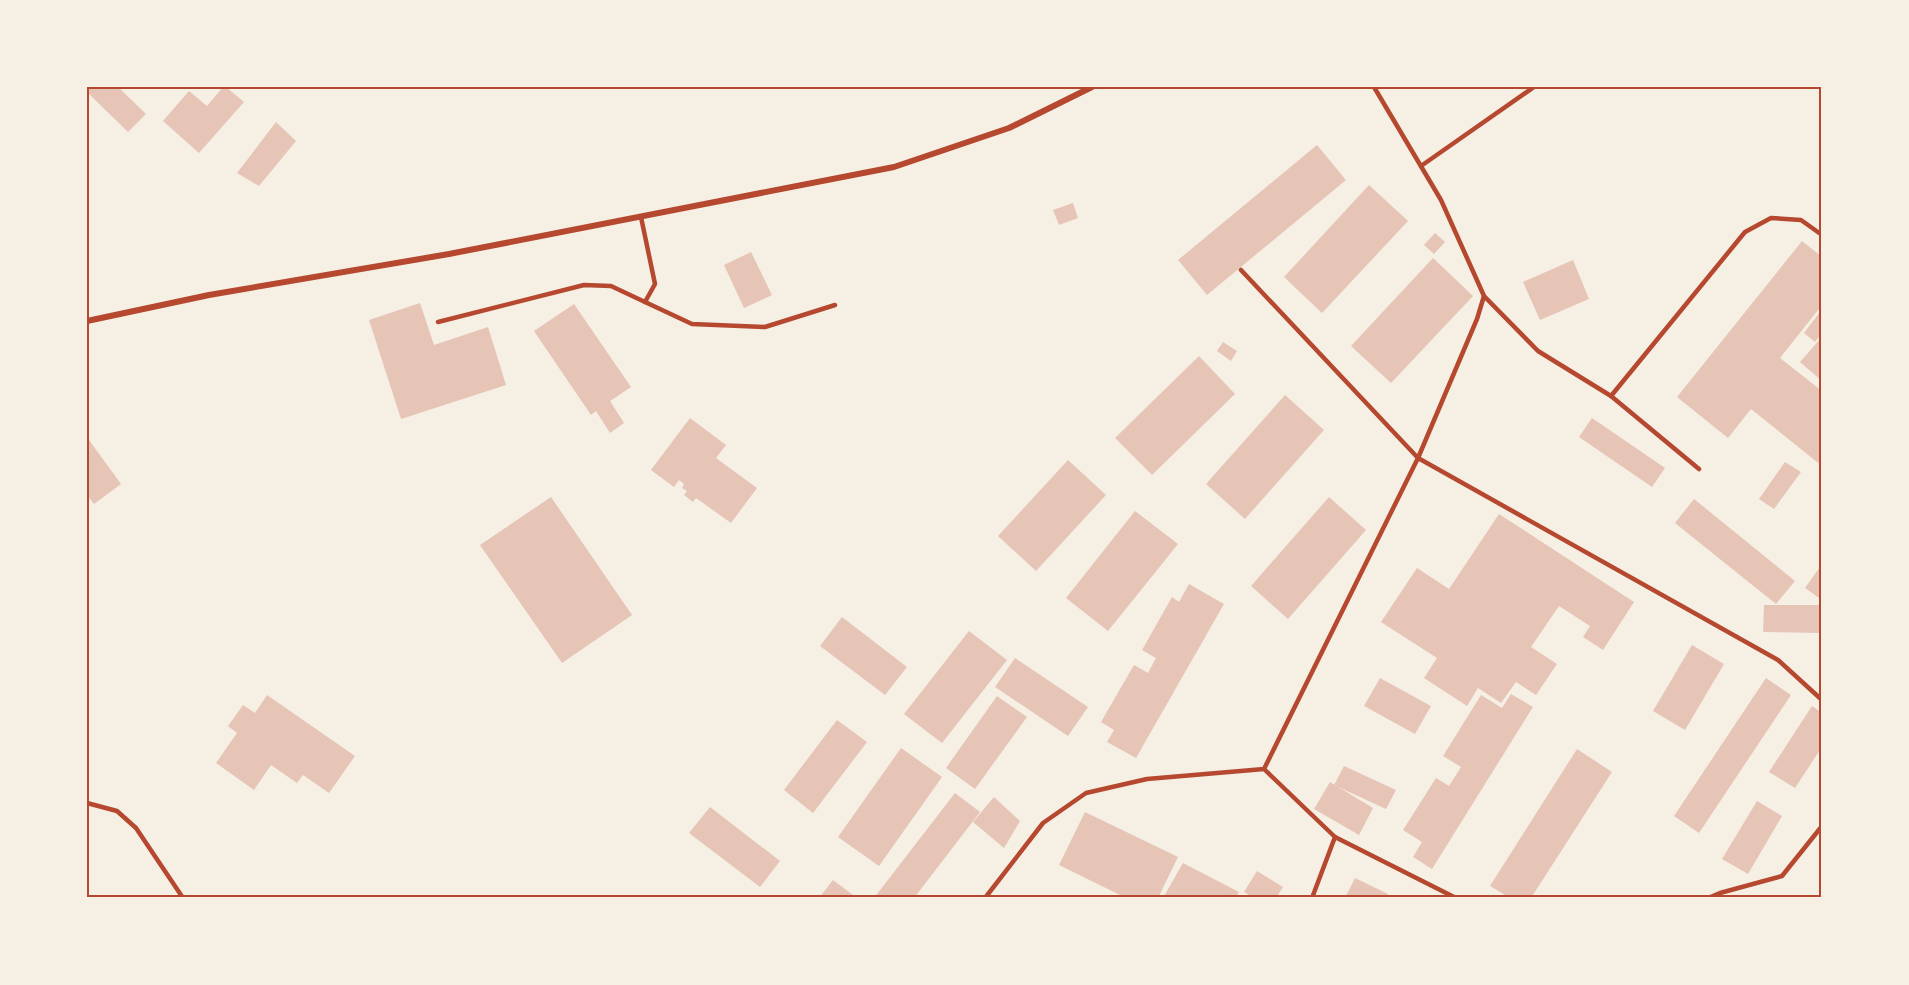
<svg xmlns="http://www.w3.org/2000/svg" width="1909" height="985" viewBox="0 0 1909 985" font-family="Overpass,sans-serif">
  <rect width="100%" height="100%" fill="#f6efe4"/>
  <g fill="#e6c5b7">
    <path d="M87,87H118L146,114L128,132L87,92Z"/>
    <path d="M223,87H226L244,102L199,153L163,121L189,91L207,106Z"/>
    <path d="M276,122L296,141L259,186L237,173Z"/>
    <path d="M1317,145L1346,180L1207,295L1178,260Z"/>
    <path d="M1369,185L1408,221L1322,313L1284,277Z"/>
    <path d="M1073,203L1078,218L1059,225L1053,210Z"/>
    <path d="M1435,233L1445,242L1434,254L1424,245Z"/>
    <path d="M1802,241L1822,257V305L1780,358L1822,391V466L1751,409L1728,438L1677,397Z"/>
    <path d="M751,252L772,295L744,308L724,265Z"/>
    <path d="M1433,258L1473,296L1391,383L1351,346Z"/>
    <path d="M1573,260L1589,299L1540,320L1523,282Z"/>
    <path d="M420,303L434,345L488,327L506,385L401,419L369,320Z"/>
    <path d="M574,304L631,387L610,401L624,423L610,433L596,411L591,415L534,331Z"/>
    <path d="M1820,312L1822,313V333L1815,342L1804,333Z"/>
    <path d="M1822,337V381L1800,362Z"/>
    <path d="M1223,342L1237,351L1231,361L1217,351Z"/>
    <path d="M1199,356L1235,394L1152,475L1115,438Z"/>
    <path d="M1285,395L1324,430L1245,519L1206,484Z"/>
    <path d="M690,418L726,445L716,458L757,488L731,523L696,498L693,502L684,495L687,491L682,488L684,484L679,480L674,487L651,470Z"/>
    <path d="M1592,418L1665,468L1652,487L1579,437Z"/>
    <path d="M89,440L121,484L94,504L87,495V441Z"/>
    <path d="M1068,460L1106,495L1036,571L998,536Z"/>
    <path d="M1785,462L1801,472L1774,509L1759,499Z"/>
    <path d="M551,497L632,615L562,663L480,545Z"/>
    <path d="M1329,497L1366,530L1288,619L1251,586Z"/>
    <path d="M1694,499L1795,581L1776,604L1675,523Z"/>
    <path d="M1135,511L1178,544L1108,631L1066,598Z"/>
    <path d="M1499,514L1634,602L1603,650L1583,637L1590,626L1559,606L1531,647L1557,664L1536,695L1516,682L1501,703L1478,688L1467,706L1424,678L1437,658L1381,622L1417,568L1449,589Z"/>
    <path d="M1822,564V600L1805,588Z"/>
    <path d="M1189,584L1224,604L1136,758L1107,742L1114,730L1101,722L1134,665L1148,673L1156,658L1142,650L1172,597L1179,602Z"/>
    <path d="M1764,605H1822V633L1763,632Z"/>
    <path d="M842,617L907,667L885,695L820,646Z"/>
    <path d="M969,631L1007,660L942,743L904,714Z"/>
    <path d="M1692,645L1724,664L1685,730L1653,711Z"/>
    <path d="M1015,658L1088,707L1068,736L995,687Z"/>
    <path d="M1380,678L1431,706L1415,734L1364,706Z"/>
    <path d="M1766,678L1791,695L1699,833L1674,816Z"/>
    <path d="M1511,694L1533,707L1432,869L1413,857L1422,842L1403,830L1436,778L1449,786L1461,767L1443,756L1481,695L1502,708Z"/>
    <path d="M267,695L355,756L329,793L303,775L297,783L271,765L254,790L216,763L237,733L228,726L243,705L255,713Z"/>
    <path d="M997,696L1027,717L975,789L946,768Z"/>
    <path d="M1812,706L1822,713V747L1795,788L1769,772Z"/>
    <path d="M837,720L867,742L813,813L784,790Z"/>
    <path d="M901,748L942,777L879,866L838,837Z"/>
    <path d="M1577,749L1612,772L1531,898H1510L1490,886Z"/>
    <path d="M1344,766L1396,790L1386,809L1334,785Z"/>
    <path d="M1330,782L1373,808L1359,835L1314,809Z"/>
    <path d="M955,793L980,812L914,898H874Z"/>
    <path d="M994,797L1020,821L1004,848L973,822Z"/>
    <path d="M1757,801L1782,816L1748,874L1722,859Z"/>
    <path d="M710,807L780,861L760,887L689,833Z"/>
    <path d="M1085,812L1178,857L1158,898H1126L1059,865Z"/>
    <path d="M1183,863L1239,892L1236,898H1163Z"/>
    <path d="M1257,871L1283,887L1276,898H1254L1244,892Z"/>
    <path d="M1355,878L1388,894L1386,898H1345Z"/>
    <path d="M833,880L853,895L851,898H819Z"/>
  </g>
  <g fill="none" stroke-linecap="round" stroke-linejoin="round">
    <g stroke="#b5482f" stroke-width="4.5">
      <path d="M1421,166L1534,87"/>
      <path d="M1241,270L1418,458L1778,660L1822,700"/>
      <path d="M1484,296L1538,351L1611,396L1699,469"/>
      <path d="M645,302L692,324L765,327L835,305"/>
      <path d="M438,322L584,285L611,286L645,302L655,284L641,217"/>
      <path d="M1611,396L1745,232L1771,218L1801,220L1822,235"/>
      <path d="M1264,769L1335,837L1312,898"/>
      <path d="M87,803L117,811L136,828L183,898"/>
      <path d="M1335,837L1456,898"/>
      <path d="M985,898L1043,823L1086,793L1147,779L1264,769L1418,458L1477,319L1484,296L1476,278L1441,200L1374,87"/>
      <path d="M1708,898L1720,893L1782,876L1822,826"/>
    </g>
    <path stroke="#b5482f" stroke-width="6" d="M87,321L209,295L449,254L894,167L1009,128L1092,87"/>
  </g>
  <rect width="1909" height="985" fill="none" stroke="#f6efe4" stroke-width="177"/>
  <rect x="88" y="88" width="1732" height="808" fill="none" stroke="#b5482f" stroke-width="2"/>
</svg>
